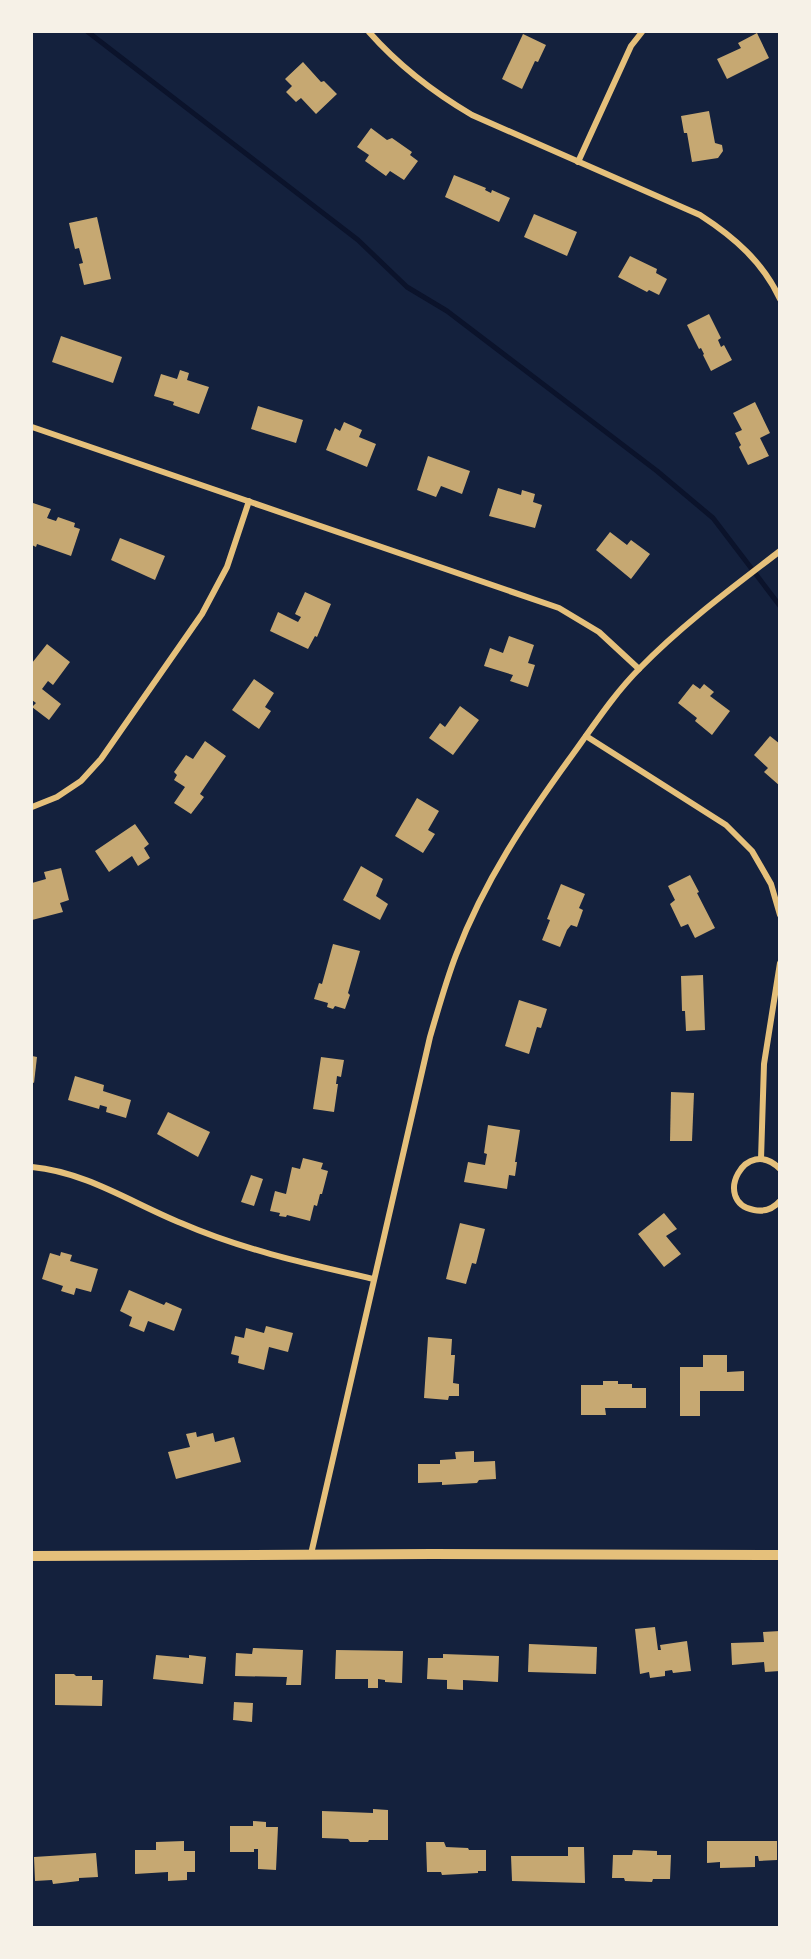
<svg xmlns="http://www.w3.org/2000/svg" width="811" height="1959" viewBox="0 0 811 1959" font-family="Poppins,sans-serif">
  <rect width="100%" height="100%" fill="#14213d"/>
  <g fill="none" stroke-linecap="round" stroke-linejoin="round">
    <path stroke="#0b132b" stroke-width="5" d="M88,32L358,240L407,287L447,311L657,471L713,518L780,606"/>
  </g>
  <g fill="#c6a872">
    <path d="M757,33L769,58L727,79L717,59L741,48L738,43Z"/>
    <path d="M523,34L546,45L538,62L535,61L522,89L502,79Z"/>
    <path d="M303,62L321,82L324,81L337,94L316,114L301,98L296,102L286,92L292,86L285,79Z"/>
    <path d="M709,111L715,143L722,145L723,151L718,158L692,162L687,133H684L681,116Z"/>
    <path d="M371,128L387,140L392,138L412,152L410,155L418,161L404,180L390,171L386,176L365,161L369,155L357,147Z"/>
    <path d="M454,175L486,188L485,190L491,193L492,190L510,198L499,222L445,197Z"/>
    <path d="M534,214L577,232L567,256L524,237Z"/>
    <path d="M97,217L111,279L84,285L79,264L83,263L79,248L75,249L69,223Z"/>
    <path d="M630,256L657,269L656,273L667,279L659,295L649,290L647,292L618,277Z"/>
    <path d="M709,314L721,338L718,340L721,347L724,345L732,360L711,371L703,355L704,354L701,348L699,349L687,325Z"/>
    <path d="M61,336L122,357L113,383L52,362Z"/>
    <path d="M180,370L189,373L187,380L209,387L199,414L173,405L174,402L154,396L161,374L177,379Z"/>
    <path d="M755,402L770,433L760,438L769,456L748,465L739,447L741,445L735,433L742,430L733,413Z"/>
    <path d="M258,406L303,420L296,443L251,429Z"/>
    <path d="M344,422L362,430L359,437L376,444L367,467L326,450L335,428L340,431Z"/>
    <path d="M428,456L470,471L462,494L441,486L436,497L417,490Z"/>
    <path d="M498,488L521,495L522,490L535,494L533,502L542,505L535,528L489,516Z"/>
    <path d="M33,503L51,509L47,518L56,521L58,517L75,523L74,527L80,529L71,556L37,544L36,547L32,545Z"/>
    <path d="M610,532L627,545L631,540L650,554L631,579L596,550Z"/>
    <path d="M120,538L165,556L155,580L111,560Z"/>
    <path d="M305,592L331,604L317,637L315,636L308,649L270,631L278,612L298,622L301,617L295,614Z"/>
    <path d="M509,636L534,645L528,663L535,665L528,687L510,681L513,675L484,666L490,648L503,653Z"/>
    <path d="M47,644L70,662L53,685L48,681L42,689L61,704L49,720L32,707L36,703L32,700V663Z"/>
    <path d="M254,679L274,693L265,707L271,711L259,729L232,710Z"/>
    <path d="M693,684L700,689L704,684L714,692L710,696L730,711L712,735L695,721L697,718L678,703Z"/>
    <path d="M460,706L479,720L453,755L429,738L440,723L445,727Z"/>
    <path d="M770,736L780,744V786L764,772L768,768L754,755Z"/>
    <path d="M205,741L226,756L200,794L204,797L191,814L174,803L185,787L174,780L177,775L174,772L186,755L193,759Z"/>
    <path d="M417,798L439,811L428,830L435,834L423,853L395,836Z"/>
    <path d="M135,824L149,844L144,848L150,858L138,866L132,856L109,872L95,851Z"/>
    <path d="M361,866L383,879L376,896L388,904L380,920L343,900Z"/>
    <path d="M61,868L69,900L60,903L63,912L32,920V883L46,879L44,872Z"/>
    <path d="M690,875L699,892L697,893L715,928L695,938L688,924L681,927L670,904L675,900L668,886Z"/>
    <path d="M561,884L585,894L579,908L583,910L577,927L571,925L567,930L560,947L542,940L550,920L547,919Z"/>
    <path d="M333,944L360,951L348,993L350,995L345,1009L335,1006L333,1009L327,1007L328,1003L314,999L319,983L322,984Z"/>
    <path d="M703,975L705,1030L686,1031L685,1011H682L681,976Z"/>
    <path d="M519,1000L547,1009L541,1028L537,1027L529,1054L505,1046Z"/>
    <path d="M32,1056L37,1057L34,1083L32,1082Z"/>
    <path d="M321,1057L344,1060L341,1077L337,1076L336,1084H338L334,1112L313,1109Z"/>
    <path d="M75,1076L104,1085L103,1091L131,1100L126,1118L106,1112L107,1107L100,1105L99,1109L68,1100Z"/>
    <path d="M671,1092L694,1093L692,1141H670Z"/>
    <path d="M168,1112L210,1132L198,1157L157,1134Z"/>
    <path d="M488,1125L520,1130L515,1162H517L515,1176L509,1175L507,1189L464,1182L468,1162L485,1165L487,1154L484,1153Z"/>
    <path d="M303,1158L323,1163L321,1169L328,1171L322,1194H320L317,1206L314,1205L310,1221L287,1215L286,1217L279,1216L280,1213L270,1211L275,1191L286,1194L292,1167L300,1169Z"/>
    <path d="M251,1175L263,1179L254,1206L241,1202Z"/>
    <path d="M664,1213L677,1229L666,1236L681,1254L664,1267L638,1234Z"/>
    <path d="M460,1223L485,1229L476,1264L472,1263L466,1284L446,1279Z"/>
    <path d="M61,1252L72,1255L70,1261L98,1269L91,1292L76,1288L74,1295L61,1291L63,1286L42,1279L50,1253L60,1256Z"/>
    <path d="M129,1290L164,1305L166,1302L182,1309L174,1331L148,1321L144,1332L129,1326L132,1317L120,1311Z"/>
    <path d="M266,1326L293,1333L288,1352L269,1347L264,1370L238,1363L239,1356L231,1354L235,1336L244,1338L246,1328L264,1333Z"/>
    <path d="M428,1337L452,1339L451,1355H455L453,1383L459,1384V1396H449L448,1400L424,1398Z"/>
    <path d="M703,1355H727V1372L744,1371V1391H700V1416H680V1367H703Z"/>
    <path d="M603,1381H618V1384H632V1388H646V1408H605L606,1415H581V1385H603Z"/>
    <path d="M196,1432L197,1437L213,1433L215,1442L234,1437L241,1462L176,1479L168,1452L190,1447L186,1434Z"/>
    <path d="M474,1451V1462L495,1461L496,1479L479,1480L477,1483L442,1485V1482L418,1483V1464H440V1460L456,1459L455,1452Z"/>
    <path d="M655,1627L658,1650H661L660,1645L687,1641L691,1671L673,1673L672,1670L665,1671V1676L650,1678L649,1672L640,1674L635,1629Z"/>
    <path d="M780,1631V1671L765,1672L764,1662L732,1665L731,1643L764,1642L763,1632Z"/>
    <path d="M529,1644L597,1647L596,1674L528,1672Z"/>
    <path d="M253,1648L303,1650L301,1685H286L287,1677L235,1676L236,1653L252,1654Z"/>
    <path d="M336,1650L403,1651L402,1683L385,1682V1680L378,1679V1688H368V1679H335Z"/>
    <path d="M443,1654L499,1656L498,1682L463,1680V1690L447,1689V1680L427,1679L428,1658H443Z"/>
    <path d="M156,1655L189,1658V1655L206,1657L203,1684L153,1679Z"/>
    <path d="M55,1674H74L76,1676H92V1680H103L102,1706L55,1705Z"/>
    <path d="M234,1702L253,1703L252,1722L233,1720Z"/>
    <path d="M373,1809L388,1810V1840H369L368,1842H350L348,1839L322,1838V1811L373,1813Z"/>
    <path d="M253,1821L266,1822V1827H278L276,1870L258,1869V1849H254V1852H230V1826H253Z"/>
    <path d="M184,1841V1851H195V1872H187V1880L168,1881V1872L135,1874V1850H156V1842Z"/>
    <path d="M707,1841H777V1860L759,1861L758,1856H755V1867L720,1868V1862L707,1863Z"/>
    <path d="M426,1842H444L446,1847L468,1848L469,1850H486V1871H478V1873L442,1875L441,1872H427Z"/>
    <path d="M568,1847H584L585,1883L512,1881L511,1856H568Z"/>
    <path d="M633,1850L657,1851V1855H671L670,1879H653L652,1882L625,1881L624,1878H612L613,1855H632Z"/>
    <path d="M96,1853L98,1877L79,1878V1881L53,1884L52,1880L35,1881L34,1857Z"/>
  </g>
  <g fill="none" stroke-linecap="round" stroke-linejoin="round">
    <g stroke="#e5c07b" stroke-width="6">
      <path d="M369,32C399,66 433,92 472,115L700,215C734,237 763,262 780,299"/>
      <path d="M578,162L631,46L642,32"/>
      <path d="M32,427L559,608L599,632L639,669"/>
      <path d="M586,736L726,825L752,851L771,884L780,915"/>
      <path d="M32,807L57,797L81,781L101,759L202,614L227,567L249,501"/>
      <path d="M761,1159L764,1064L780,963"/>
      <path d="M32,1167C86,1172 132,1203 181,1223C243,1250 308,1264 374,1279"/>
      <path d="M780,1169C746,1134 711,1202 754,1210C764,1212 773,1209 780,1201"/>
      <path d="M311,1554L430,1037C438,1010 446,981 456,955C484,881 527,817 573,754C594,725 614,694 640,668C683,624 732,588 780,551"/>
    </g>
    <path stroke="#e5c07b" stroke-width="10" d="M32,1556L432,1554L780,1555"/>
  </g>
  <rect width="811" height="1959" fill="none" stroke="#f6f1e7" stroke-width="66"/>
</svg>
